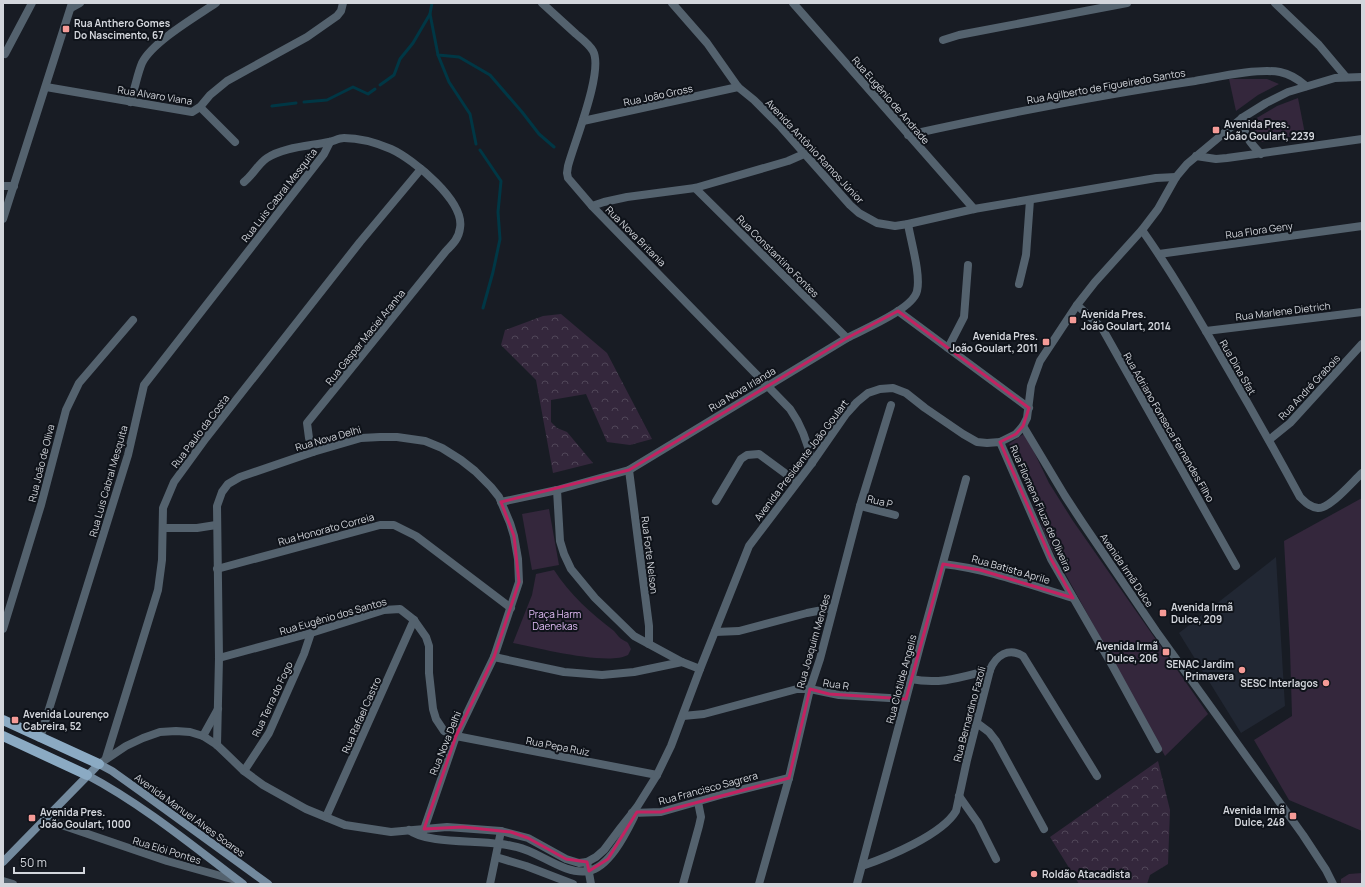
<svg xmlns="http://www.w3.org/2000/svg" width="1365" height="887" viewBox="0 0 1365 887" font-family="Manrope,sans-serif">
  <defs>
    <pattern id="forest-crowns" width="20" height="18" patternUnits="userSpaceOnUse"><rect width="20" height="18" fill="#34273c"/><path d="M2 6a3 3 0 1 1 6 0M12 15a3 3 0 1 1 6 0" fill="none" stroke="#504658"/></pattern>
  </defs>
  <rect width="100%" height="100%" fill="#181c24"/>
  <path fill="#212733" d="M1276,557L1285,706L1241,733L1179,633Z"/>
  <g fill="#34273c">
    <path d="M1229,79H1267L1279,84L1258,95L1236,111Z"/>
    <path d="M1298,98L1305,134L1262,142L1254,136L1251,129L1255,119L1277,106Z"/>
    <path d="M1025,433L1049,483L1073,521L1208,714L1165,756L1048,542L1009,444Z"/>
    <path d="M1362,498V831L1289,800L1254,740L1292,716L1290,649L1284,541Z"/>
    <path d="M549,509L559,565L532,570L522,514Z"/>
    <path d="M554,570C570,595 591,613 614,631C617,634 619,638 623,640C624,641 626,641 628,643L631,649L628,655C608,666 538,648 513,643L532,595L536,574Z"/>
    <path d="M1362,873V884H1341V879L1349,874Z"/>
  </g>
  <g fill="url(#forest-crowns)">
    <path d="M561,314L607,353L652,439L630,445L607,442L586,394L551,400V422L557,428L567,432L593,463L553,473L536,380L501,345L505,330L543,316Z"/>
    <path d="M1158,761L1170,810L1168,864L1150,875L1147,884H1079L1050,837Z"/>
  </g>
  <g fill="none" stroke-linecap="round" stroke-linejoin="round">
    <g stroke="#003745" stroke-width="3">
      <path d="M432,3L430,14L438,55L459,57L490,75L522,112L539,134L554,147"/>
      <path d="M438,55L449,82L470,114L476,144"/>
      <path d="M380,85L394,75L400,59L413,43L430,14"/>
      <path d="M304,102L327,100L353,87L368,94L375,89"/>
      <path d="M272,106L296,103"/>
      <path d="M480,150L501,181L498,212L500,239L493,272L483,308"/>
    </g>
    <g stroke="#54626e" stroke-width="8">
      <path d="M542,3C553,13 565,24 576,34C582,39 589,44 593,51C604,71 574,143 568,166L567,173L568,178L592,206L790,409C802,426 808,443 812,463"/>
      <path d="M672,3L707,43L738,87L754,100L781,127L850,205L859,213L877,223L895,226L908,224L974,209L1156,178L1176,177"/>
      <path d="M793,3L974,209"/>
      <path d="M1275,3L1319,45L1346,77"/>
      <path d="M71,8L80,3"/>
      <path d="M943,40L959,35L1127,3"/>
      <path d="M5,54L32,3"/>
      <path d="M46,87L192,112L200,107L210,95L227,81L307,37L337,16L341,11L343,3"/>
      <path d="M130,102C135,89 137,75 142,63C152,42 197,16 216,3"/>
      <path d="M200,107L235,142"/>
      <path d="M1242,118C1243,134 1250,143 1261,154"/>
      <path d="M583,121L738,87"/>
      <path d="M908,135C1003,114 1099,95 1195,81C1218,77 1258,68 1280,72C1290,74 1298,79 1306,86"/>
      <path d="M1196,156L1216,159L1227,158L1362,139"/>
      <path d="M244,182C253,175 258,164 267,158C283,147 310,146 329,142C334,141 339,138 344,138C359,138 377,143 391,149C413,159 465,201 460,228C459,238 453,244 446,251L307,423L309,438L313,452"/>
      <path d="M3,186H14"/>
      <path d="M695,188L847,338"/>
      <path d="M592,206L604,202L627,197L695,188L788,161L804,154"/>
      <path d="M1142,230C1171,271 1196,314 1221,357C1248,403 1274,449 1300,497C1305,502 1310,507 1318,508C1330,509 1353,481 1362,473"/>
      <path d="M1159,254L1362,226"/>
      <path d="M1019,284L1026,255L1030,200"/>
      <path d="M1077,305L1102,328L1236,566"/>
      <path d="M898,311L1029,408"/>
      <path d="M1206,331L1362,312"/>
      <path d="M948,348L964,317L968,265"/>
      <path d="M1269,440L1290,423L1362,344"/>
      <path d="M1000,442L1051,559L1112,665L1158,749"/>
      <path d="M629,470L649,626V644"/>
      <path d="M557,490L560,541L564,554L571,569L595,598L634,636L682,662"/>
      <path d="M716,501L741,459L747,455L759,454L797,482"/>
      <path d="M501,502L557,490L629,470L847,338C864,329 913,309 917,291C921,275 911,242 908,224"/>
      <path d="M860,506L895,515"/>
      <path d="M163,528H197L216,525"/>
      <path d="M943,564C988,569 1030,585 1073,598"/>
      <path d="M217,569L380,525H394L416,536L511,608"/>
      <path d="M3,629L41,505L66,410L79,383L133,320"/>
      <path d="M715,632L739,631L807,613L833,608"/>
      <path d="M494,657L564,672L602,675L634,672L682,662L700,669"/>
      <path d="M219,658L311,633L384,610L400,609L414,620L426,637L429,646V673L433,709L436,719L444,731L456,736L657,775"/>
      <path d="M911,679C940,685 962,677 990,670"/>
      <path d="M683,716L704,714L797,689H810L839,695L906,699"/>
      <path d="M977,723L989,732L996,741L1044,829"/>
      <path d="M203,736L218,709"/>
      <path d="M40,738L128,455L144,385L324,154L330,142"/>
      <path d="M217,745L219,658L217,506L222,492L228,484L240,477L313,452L361,438L380,437H397L425,441L442,448L461,460L475,471L491,487L499,497L510,523L514,536L518,559L519,582L494,657L456,736L422,835"/>
      <path d="M106,758L158,590L162,560L163,508L174,482L206,438L360,242L421,169"/>
      <path d="M244,771L269,733L304,654L311,633"/>
      <path d="M959,796L978,823L996,859"/>
      <path d="M632,813L661,812L724,794L789,778"/>
      <path d="M326,817L414,620"/>
      <path d="M44,819L167,861L239,881"/>
      <path d="M496,857L526,866L573,884"/>
      <path d="M587,862L591,884"/>
      <path d="M862,866C888,857 942,835 956,811L967,760L990,670C996,655 1009,647 1023,656L1097,776"/>
      <path d="M3,881L13,884"/>
      <path d="M490,884L501,831"/>
      <path d="M683,884L699,826L701,817L698,802"/>
      <path d="M759,884L789,778L810,689L820,659L860,506L891,405"/>
      <path d="M857,884L920,646L966,479"/>
    </g>
    <g stroke="#54626e" stroke-width="8">
      <path d="M3,219L72,3"/>
      <path d="M1023,426L1065,496L1082,522L1156,631L1303,835L1326,870L1333,884"/>
      <path d="M99,764L126,746L143,738L160,732L176,731L190,732L203,736L217,745L244,771L263,785L306,809L345,825L391,832L447,827L501,831L528,838L566,859L579,863L587,862L596,857L604,850L619,830L637,807L657,775L671,746L700,669L749,546L812,463L846,414L857,402L868,393L880,389L893,388L906,393L925,408L963,434L977,442L987,443L1000,442L1016,434L1023,426L1027,418L1031,386L1040,361L1077,305L1095,282L1142,230L1158,209L1176,177L1187,164L1242,118L1266,103L1288,92L1335,78L1362,77"/>
      <path d="M409,830C427,844 475,840 499,844C505,844 511,846 517,847C540,852 564,875 588,871C609,868 626,833 634,817"/>
    </g>
    <g stroke="#738a9e" stroke-width="8">
      <path d="M87,775C142,804 193,846 243,884"/>
      <path d="M3,862L99,764L112,771L140,791L268,884"/>
    </g>
    <g stroke="#8baac3" stroke-width="10">
      <path d="M3,720L99,764"/>
      <path d="M3,736L87,775"/>
    </g>
  </g>
  <path fill="none" stroke="#c32261" stroke-width="3" stroke-linejoin="round" d="M898,311L1029,408L1023,426L1016,434L1000,442L1051,559L1073,598L980,570L943,564L906,699L829,694L810,689L789,778L661,812H637L608,859L589,871L587,862L566,859L528,838L511,832L463,827L424,829L456,736L494,657L519,582L514,536L501,502L629,470L847,338Z"/>
  <g fill="#f59b97" stroke="#0f131a" stroke-width="1.5">
    <rect x="62" y="25" width="8" height="8" rx="2"/>
    <rect x="1212" y="126" width="8" height="8" rx="2"/>
    <rect x="1069" y="316" width="8" height="8" rx="2"/>
    <rect x="1042" y="338" width="8" height="8" rx="2"/>
    <rect x="1159" y="609" width="8" height="8" rx="2"/>
    <rect x="1162" y="648" width="8" height="8" rx="2"/>
    <circle cx="1242" cy="670" r="4"/>
    <circle cx="1326" cy="683" r="4"/>
    <rect x="11" y="716" width="8" height="8" rx="2"/>
    <rect x="1289" y="812" width="8" height="8" rx="2"/>
    <rect x="28" y="814" width="8" height="8" rx="2"/>
    <circle cx="1034" cy="874" r="4"/>
  </g>
  <g text-anchor="middle" dominant-baseline="central" stroke-width="4" stroke-linejoin="round" paint-order="stroke">
    <g font-size="10" font-weight="bold" fill="#d3d6dc" stroke="#0f131a" text-anchor="start">
      <text x="74" y="23">Rua Anthero Gomes<tspan x="74" dy="12">Do Nascimento, 67</tspan></text>
      <text x="1224" y="124">Avenida Pres.<tspan x="1224" dy="12">João Goulart, 2239</tspan></text>
      <text x="1081" y="314">Avenida Pres.<tspan x="1081" dy="12">João Goulart, 2014</tspan></text>
      <text x="1038" y="336" text-anchor="end">Avenida Pres.<tspan x="1038" dy="12">João Goulart, 2011</tspan></text>
      <text x="1171" y="607">Avenida Irmã<tspan x="1171" dy="12">Dulce, 209</tspan></text>
      <text x="1158" y="646" text-anchor="end">Avenida Irmã<tspan x="1158" dy="12">Dulce, 206</tspan></text>
      <text x="1234" y="664" text-anchor="end">SENAC Jardim<tspan x="1234" dy="12">Primavera</tspan></text>
      <text x="1318" y="683" text-anchor="end">SESC Interlagos</text>
      <text x="23" y="714">Avenida Lourenço<tspan x="23" dy="12">Cabreira, 52</tspan></text>
      <text x="1285" y="810" text-anchor="end">Avenida Irmã<tspan x="1285" dy="12">Dulce, 248</tspan></text>
      <text x="40" y="812">Avenida Pres.<tspan x="40" dy="12">João Goulart, 1000</tspan></text>
      <text x="1042" y="874">Roldão Atacadista</text>
    </g>
    <g font-size="10" fill="#d3d6dc" stroke="#0f131a">
      <text transform="translate(1106 86) rotate(-10)">Rua Agilberto de Figueiredo Santos</text>
      <text transform="translate(155 95) rotate(9)">Rua Alvaro Viana</text>
      <text transform="translate(658 95) rotate(-12)">Rua João Gross</text>
      <text transform="translate(891 100) rotate(49)">Rua Eugênio de Andrade</text>
      <text transform="translate(815 151) rotate(47)">Avenida Antônio Ramos Júnior</text>
      <text transform="translate(279 195) rotate(-52)">Rua Luis Cabral Mesquita</text>
      <text transform="translate(1259 230) rotate(-8)">Rua Flora Geny</text>
      <text transform="translate(636 236) rotate(45)">Rua Nova Britania</text>
      <text transform="translate(778 256) rotate(45)">Rua Constantino Fontes</text>
      <text transform="translate(1283 311) rotate(-7)">Rua Marlene Dietrich</text>
      <text transform="translate(365 337) rotate(-51)">Rua Gaspar Maciel Aranha</text>
      <text transform="translate(1238 367) rotate(60)">Rua Dina Sfat</text>
      <text transform="translate(1309 387) rotate(-47)">Rua André Grabois</text>
      <text transform="translate(742 389) rotate(-31)">Rua Nova Irlanda</text>
      <text transform="translate(1169 427) rotate(60)">Rua Adriano Fonseca Fernandes Filho</text>
      <text transform="translate(200 431) rotate(-53)">Rua Paulo da Costa</text>
      <text transform="translate(328 438) rotate(-16)">Rua Nova Delhi</text>
      <text transform="translate(801 460) rotate(-53)">Avenida Presidente João Goulart</text>
      <text transform="translate(41 463) rotate(-76)">Rua João de Oliva</text>
      <text transform="translate(108 481) rotate(-74)">Rua Luis Cabral Mesquita</text>
      <text transform="translate(880 501) rotate(14)">Rua P</text>
      <text transform="translate(1041 508) rotate(66)">Rua Filomena Fiuza de Oliveira</text>
      <text transform="translate(326 529) rotate(-15)">Rua Honorato Correia</text>
      <text transform="translate(650 555) rotate(83)">Rua Forte Nelson</text>
      <text transform="translate(1011 569) rotate(16)">Rua Batista Aprile</text>
      <text transform="translate(1127 570) rotate(56)">Avenida Irmã Dulce</text>
      <text transform="translate(333 616) rotate(-16)">Rua Eugênio dos Santos</text>
      <text transform="translate(813 641) rotate(-74)">Rua Joaquim Mendes</text>
      <text transform="translate(901 679) rotate(-75)">Rua Clotilde Angelis</text>
      <text transform="translate(836 684) rotate(8)">Rua R</text>
      <text transform="translate(272 699) rotate(-65)">Rua Terra do Fogo</text>
      <text transform="translate(969 714) rotate(-75)">Rua Bernardino Fazoli</text>
      <text transform="translate(361 715) rotate(-66)">Rua Rafael Castro</text>
      <text transform="translate(445 743) rotate(-68)">Rua Nova Delhi</text>
      <text transform="translate(558 746) rotate(11)">Rua Pepa Ruiz</text>
      <text transform="translate(708 788) rotate(-15)">Rua Francisco Sagrera</text>
      <text transform="translate(190 815) rotate(36)">Avenida Manuel Alves Soares</text>
      <text transform="translate(167 850) rotate(17)">Rua Elói Pontes</text>
    </g>
    <g font-size="10" fill="#dfbaf4" stroke="#0f131a">
      <text x="555" y="614">Praça Harm<tspan x="555" dy="12">Daenekas</tspan></text>
    </g>
  </g>
  <rect width="1365" height="887" fill="none" stroke="#d3d6dc" stroke-width="8"/>
  <path d="M14 867v6h70v-6" fill="none" stroke="#d3d6dc" stroke-width="2"/>
  <text x="20" y="867" font-size="12" fill="#d3d6dc" stroke="#0f131a" stroke-width="3" paint-order="stroke">50 m</text>
</svg>
